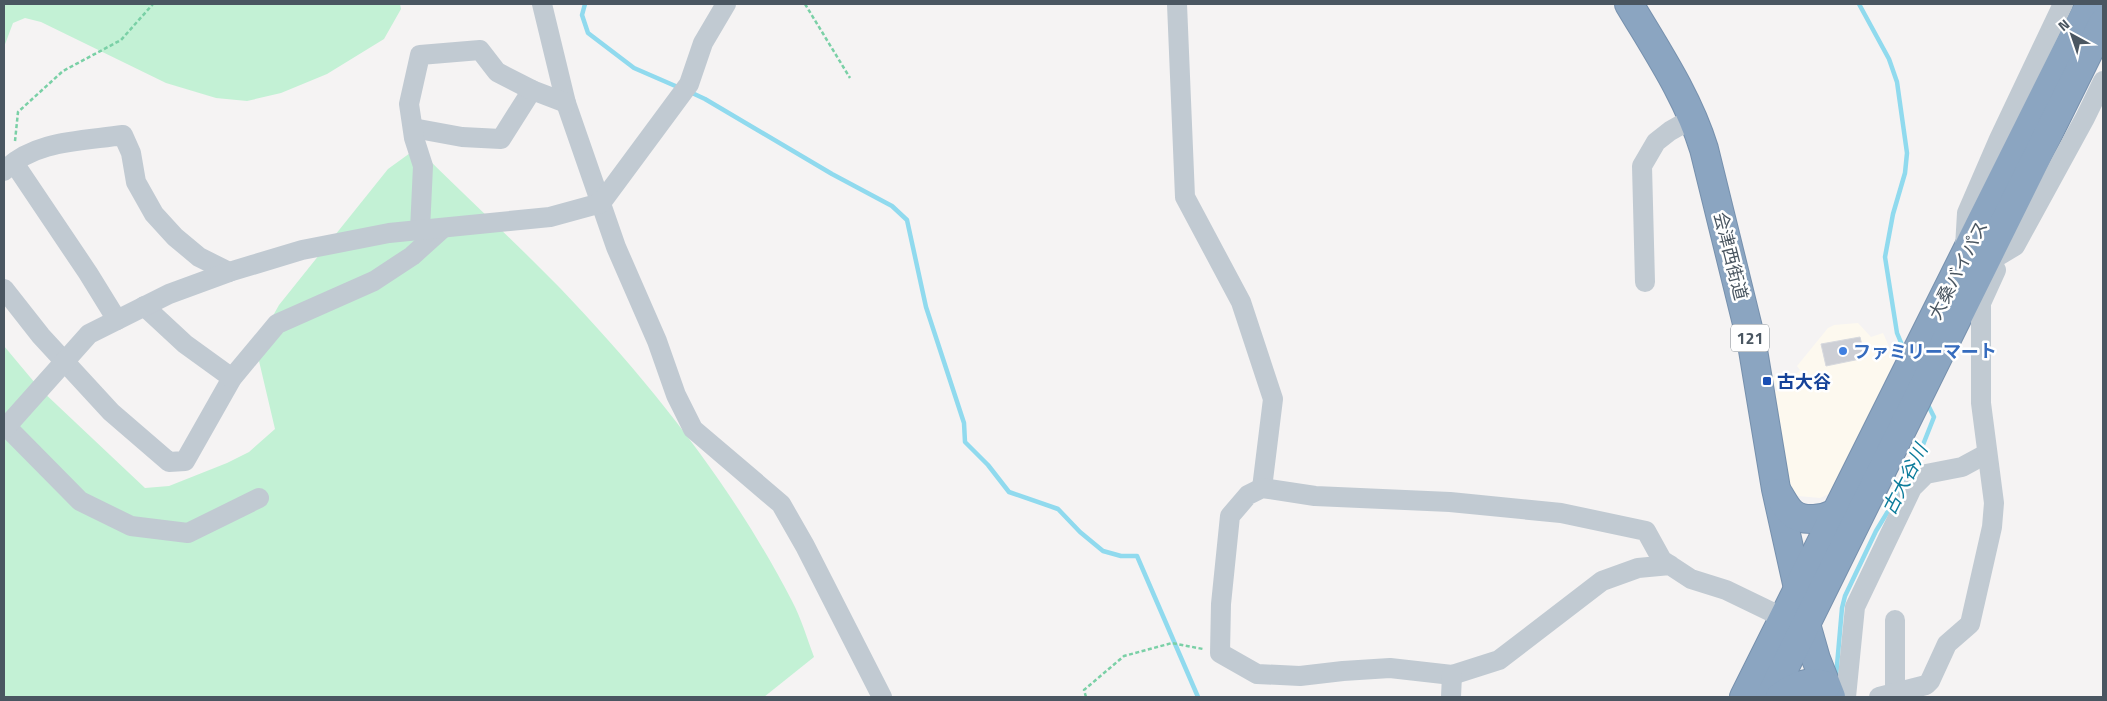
<svg xmlns="http://www.w3.org/2000/svg" width="2107" height="701" viewBox="0 0 2107 701" font-family="'Titillium Web','Noto Sans JP',sans-serif">
  <rect width="100%" height="100%" fill="#f5f3f3"/>
  <path fill="#fdf9ef" d="M1858,323L1871,337L1883,333L1895,360L1831,493L1820,498L1798,496L1789,486L1770,392L1777,391L1773,377L1797,373L1800,370L1797,366L1828,328L1834,325Z"/>
  <g fill="#c3f1d5">
    <path d="M4,4H400L401,9L384,39L327,74L281,93L247,101L216,98L166,83L41,22L25,18L13,23L4,47Z"/>
    <path d="M417,148C464,195 513,240 560,288C650,382 732,485 792,601C801,618 807,638 814,657L764,697H4V346L40,389L145,488L169,486L227,463L249,452L275,429L259,361L265,330L279,305L388,169Z"/>
  </g>
  <g fill="none" stroke-linecap="round" stroke-linejoin="round">
    <g stroke="#90daee" stroke-width="4.5">
      <path d="M585,4L582,15L588,33L634,68L680,88"/>
      <path d="M1859,4L1889,59L1897,82L1907,153L1905,173L1893,214L1885,257L1897,333L1905,352"/>
      <path d="M690,92L705,99L832,174L892,206L907,220L926,307L964,423L965,442L988,465L1009,492L1058,509L1080,532L1103,551L1121,556H1137L1198,697"/>
      <path d="M1836,677L1842,608L1845,596L1876,531L1913,470L1934,417L1927,403"/>
    </g>
  </g>
  <path fill="#cdcfd5" stroke="#d7d9de" d="M1860,337L1865,358L1826,366L1821,344Z"/>
  <g fill="none" stroke-linecap="round" stroke-linejoin="round">
    <defs>
      <g id="highway">
        <path d="M1629,4C1657,51 1688,97 1704,149L1752,344L1776,489L1806,624L1816,659L1831,697"/>
        <path d="M1778,493C1782,499 1786,508 1792,513C1804,523 1824,519 1836,513"/>
        <path d="M1744,697L2090,4"/>
        <path d="M1770,697L2103,23"/>
        <path d="M1780,697C1793,687 1809,679 1826,686"/>
      </g>
    </defs>
    <use href="#highway" stroke="#7690ad" stroke-width="30"/>
    <g stroke="#7ad0a6" stroke-width="2.5" stroke-dasharray="4 2.5" stroke-linecap="butt">
      <path d="M805,4L850,78"/>
      <path d="M15,141L18,112L63,71L121,40L153,4"/>
      <path d="M1086,697L1084,690L1124,656L1172,643L1203,649"/>
    </g>
    <g stroke="#c1cad2" stroke-width="20">
      <path d="M542,4L566,103L616,247L657,341L676,395L693,429L781,504L805,546L882,697"/>
      <path d="M1177,4L1185,197L1241,302L1273,399L1262,488"/>
      <path d="M413,128L462,137L501,139L532,90"/>
      <path d="M14,163L88,273L117,320"/>
      <path d="M4,171C33,140 83,141 123,135L131,153L136,182L154,214L175,237L199,257L229,272"/>
      <path d="M420,230L423,166L414,138L409,104L420,55L480,50L497,72L532,90L566,103"/>
      <path d="M1965,247L1967,213L1999,139L2063,4"/>
      <path d="M1985,264L2015,246L2085,118L2103,81"/>
      <path d="M1645,282L1642,166L1656,142L1670,131L1693,118"/>
      <path d="M4,289L41,336L111,412L169,462L185,461L232,378L277,324L374,281L412,256L443,228"/>
      <path d="M144,306L185,344L232,378"/>
      <path d="M4,424L80,501L131,526L188,533L259,498"/>
      <path d="M6,427L89,334L169,294L229,272L302,250L389,233L550,217L601,203L689,84L703,43L726,4"/>
      <path d="M1670,565L1638,568L1602,581L1499,660L1452,675L1390,668L1343,671L1300,676L1257,674L1220,653L1221,604L1230,516L1248,495L1262,488L1315,496L1450,502L1561,513L1646,531L1662,560L1691,579L1726,590L1784,618L1797,622"/>
      <path d="M1895,692V620"/>
      <path d="M1451,697L1452,675"/>
      <path d="M1846,697L1855,607L1912,488L1926,474L1962,467L1986,454"/>
      <path d="M1879,697L1926,685L1930,681L1947,644L1970,624L1992,527L1994,503L1981,403V303L1996,270L1985,264L1976,267"/>
    </g>
    <use href="#highway" stroke="#8ba5c1" stroke-width="28"/>
  </g>
  <circle fill="#3f7fe0" stroke="#fff" stroke-width="2" cx="1843" cy="351" r="5"/>
  <rect fill="#1a4fb4" stroke="#fff" stroke-width="2" x="1762" y="376" width="10" height="10" rx="2.5"/>
  <g text-anchor="middle" dominant-baseline="central" stroke-width="5" stroke-linejoin="round" paint-order="stroke">
    <rect fill="#fff" stroke="#808990" stroke-width="1" x="1731" y="324.5" width="38" height="27" rx="4"/>
    <g font-size="16" font-weight="bold" fill="#4a5661">
      <text x="1750" y="338">121</text>
    </g>
    <g font-size="18" fill="#4a5661" stroke="#fff">
      <text transform="translate(1731 256) rotate(76)">会津西街道</text>
      <text transform="translate(1958 270) rotate(-63)">大桑バイパス</text>
    </g>
    <g font-size="18" font-weight="bold" fill="#366cbe" stroke="#fff" text-anchor="start">
      <text x="1853" y="351">ファミリーマート</text>
    </g>
    <g font-size="18" font-weight="bold" fill="#164399" stroke="#fff" text-anchor="start">
      <text x="1777" y="381">古大谷</text>
    </g>
    <g font-size="19" font-style="italic" fill="#0c7c9b" stroke="#fff">
      <text transform="translate(1904 479) rotate(-63)">古大谷川</text>
    </g>
  </g>
  <rect width="2107" height="701" fill="none" stroke="#4a5661" stroke-width="10"/>
  <g transform="translate(2072 35) rotate(320)" stroke="#ffffff" stroke-width="4" paint-order="stroke">
  <path d="M0-4L9 19L0 12L-9 19Z" fill="#4a5661"/>
  <text y="-8" font-size="14" font-weight="bold" text-anchor="middle" fill="#4a5661">N</text>
  </g>
</svg>
